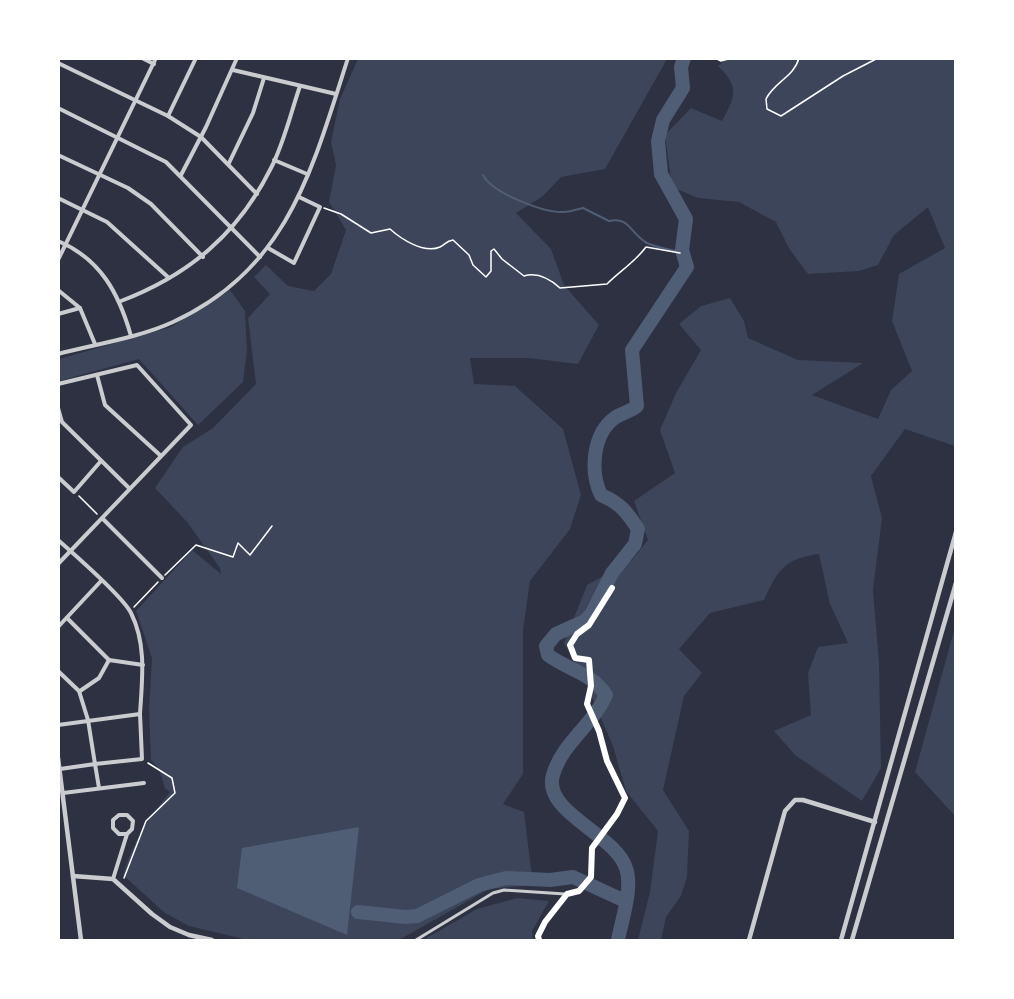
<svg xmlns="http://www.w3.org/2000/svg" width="1014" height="999" viewBox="0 0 1014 999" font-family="'DM Sans',sans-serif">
  <rect width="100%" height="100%" fill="#2d3142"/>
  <g fill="#3c4559">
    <path d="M358,59H667L605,169L561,177L543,196L516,213L551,249L564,285L599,325L578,364L528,358H470L474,384L515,386L563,429L581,495L570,529L530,581L523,630V774L503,804L524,812L533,885L489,889L399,940H248L189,926L165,913L123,875C134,840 147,820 170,792L165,788L159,769L151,760L149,710L152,658L136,611L192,550L221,574L220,568L187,522L155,488L183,447L213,428L256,384L248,318L270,294L254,277L266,265L288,286L314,291L331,274L346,230L329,202L336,165L331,142L340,99Z"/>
    <path d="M727,59H955V446L905,429L871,476L882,518L873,590L879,662L881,768L862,801L795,755L774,731L811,715L808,673L818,647L848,643L830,604L819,554C784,559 778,570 764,600L710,613L679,649L702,673L684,696L663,790L689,831L687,877L681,896L666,917L661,940H638L650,892L658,831L626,791L613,746L585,681L564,643L587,585L632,560L648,540L634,501L675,473L660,430L676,393L701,350L679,324L701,306L730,298L744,321L748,338L798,360L863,363L812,395L878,419L891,390L912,371L892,321L899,274L945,248L928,207L894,235L878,265L859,271L808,274L790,250L776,222L739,202L698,198L672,187L665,135L691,108L722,121C735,97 740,87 718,66Z"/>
    <path d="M230,290L245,311L247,351L243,382L198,425L139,359L59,381V359L171,327Z"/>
    <path d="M955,627L956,816H955L915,772Z"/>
    <path d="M517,898L549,901L532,931L533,940H423L477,909Z"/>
  </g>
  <path fill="#4f5d75" d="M359,827L347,935L237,888L242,848Z"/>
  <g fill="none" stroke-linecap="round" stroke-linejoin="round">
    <path stroke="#4f5d75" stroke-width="2" d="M483,175C492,193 544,213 564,212C570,212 577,209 583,208L609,221C630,216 630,234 647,243C657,248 672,250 684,253"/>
    <g stroke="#4f5d75" stroke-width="14">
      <path d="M358,912L405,917L417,916L479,885L506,878L550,880L573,877L625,901"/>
      <path d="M618,940C622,919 633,888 626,868C615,834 542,812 553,775C562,743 593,725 606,695C592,673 568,670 548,655L546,646L556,634L585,621L592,613L612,573L635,544L638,529C627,512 620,503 601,495C590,472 592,433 616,417C624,412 630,412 637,406L632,350L687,267L682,250L686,219L661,174L658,141L663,120L683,88L681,67L684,58"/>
    </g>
    <g stroke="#fff" stroke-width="1.5">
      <path d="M715,58L721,61L732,58"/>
      <path d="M799,58C794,77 774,82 766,99L767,109L781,116L843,76L878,58"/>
      <path d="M324,208L341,214L371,233L390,229C401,239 424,254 440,247C446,244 446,241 453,240L469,255L473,265L486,277L491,271V251L494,249L502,259L524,276C537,272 550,279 560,288L607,284C620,271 635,262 646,247L680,253"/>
      <path d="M79,496L97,514"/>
      <path d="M165,575L196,545L233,557L238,543L250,555L272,526"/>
      <path d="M134,607L158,582"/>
      <path d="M124,878L146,821L175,793L172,778L148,763"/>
    </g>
    <path stroke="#caccd0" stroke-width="3" d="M416,940L493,893L504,890L565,894"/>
    <g stroke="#caccd0" stroke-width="4">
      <path d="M142,58L154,64"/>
      <path d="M58,63L168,116L201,137L257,194"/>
      <path d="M233,70L336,94"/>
      <path d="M58,108L166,162L260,257"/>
      <path d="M168,116L196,58"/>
      <path d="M58,155L128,188L151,204L203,257"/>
      <path d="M274,160L307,174"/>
      <path d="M229,163L253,113L264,78"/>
      <path d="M181,175L206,127L237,58"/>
      <path d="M58,198L107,222L169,278"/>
      <path d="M58,241C101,259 119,294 131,336"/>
      <path d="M268,248L294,263L320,207L299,197"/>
      <path d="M58,260L156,58"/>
      <path d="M58,290L80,308L95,344"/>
      <path d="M121,301C189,275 238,234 271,168C284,143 291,112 300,86"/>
      <path d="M58,314L80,308"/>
      <path d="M58,354C96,344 138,338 173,322C288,269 312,170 348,58"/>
      <path d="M97,375L105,405L161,456"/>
      <path d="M58,384L137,365L191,425L58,564"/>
      <path d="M58,408L62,422L129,488"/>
      <path d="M58,477L74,492L101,461"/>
      <path d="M103,519L162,578"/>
      <path d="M58,540C74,554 123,597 131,613C147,645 142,680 140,714L58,725"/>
      <path d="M67,618L109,660L143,665"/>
      <path d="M58,627L101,581"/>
      <path d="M58,671L79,691L88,720L95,764L142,759L140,714"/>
      <path d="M80,691L99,678L109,660"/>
      <path d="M60,769L95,764L99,788"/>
      <path d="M63,793L144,783"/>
      <path d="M113,879L127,834L132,829L133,821L127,815H119L113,820V828L119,834H127"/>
    </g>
    <g stroke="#caccd0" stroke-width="4.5">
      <path d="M58,758L81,940"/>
      <path d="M73,876L113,879L152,914L170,927L189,935L212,940"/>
      <path d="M749,940L785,811L795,800H803L875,822"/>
      <path d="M841,940L956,532"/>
      <path d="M852,940L956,583"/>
    </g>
    <path stroke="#fff" stroke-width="6" d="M539,940L538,936L545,922L567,894L579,891L591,877L592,848L617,814L625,798L607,761L599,731L587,704L591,686L589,660L575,658L570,645L577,634L589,625L612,588"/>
  </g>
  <rect width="1014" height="999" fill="none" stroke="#ffffff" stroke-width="120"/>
</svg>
